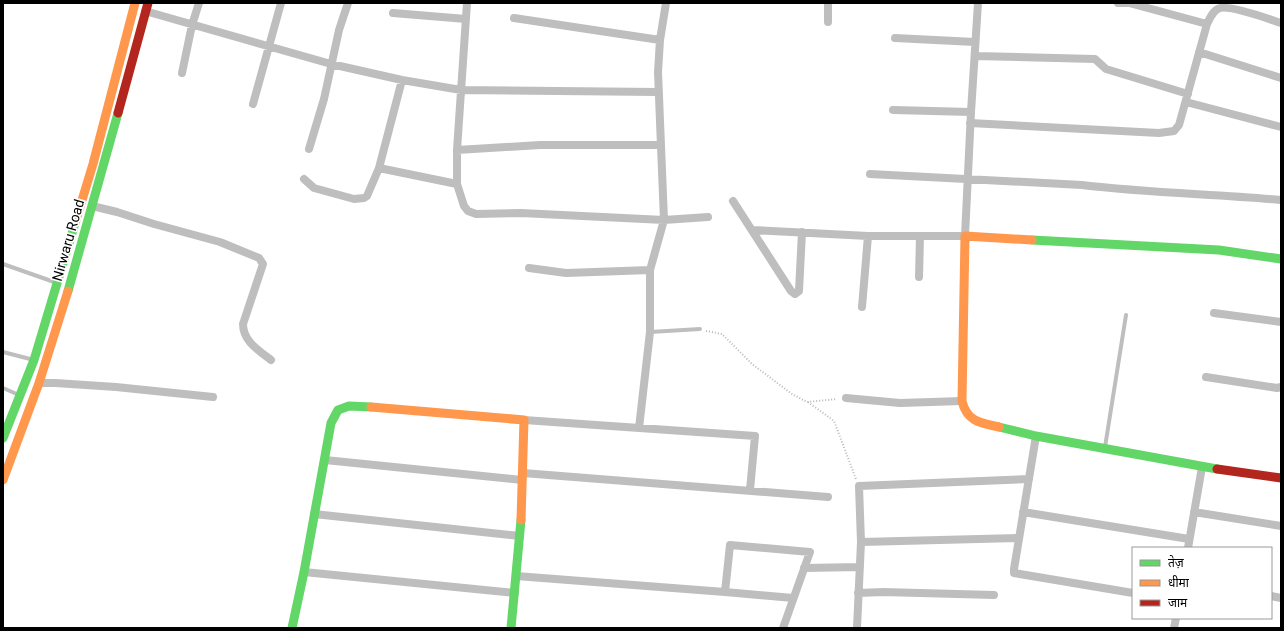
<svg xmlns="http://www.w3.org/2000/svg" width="1284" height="631" font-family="Roboto,'Noto Sans Devanagari',sans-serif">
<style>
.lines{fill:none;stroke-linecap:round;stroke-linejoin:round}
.path{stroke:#b8b8b8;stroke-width:2;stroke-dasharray:1 2;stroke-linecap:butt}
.lane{stroke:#bebebe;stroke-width:4}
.street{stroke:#bebebe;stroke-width:8}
.fast{stroke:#63d668;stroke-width:9}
.slow{stroke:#ff974d;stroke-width:9}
.jam{stroke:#b3261e;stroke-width:9}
.labels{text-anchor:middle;stroke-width:3.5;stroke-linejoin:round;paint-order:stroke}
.street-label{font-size:14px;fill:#000;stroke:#fff}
</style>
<rect width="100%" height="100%" fill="#fff"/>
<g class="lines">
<path class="path" d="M706,331L722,334L752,364L792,394L807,402L837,399
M808,402L834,421L856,479"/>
<path class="lane" d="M3,264L57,283
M650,332L700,329
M3,352L34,360
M3,388L19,395
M1105,447L1126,315"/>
<path class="street" d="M1118,3H1129L1207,24
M145,11L331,64L402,80L461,90L658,92
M393,13L466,19
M514,18L660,40
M828,22V3
M895,38L975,42
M1199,52L1281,78
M975,56L1095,59L1106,69L1188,94
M182,73L192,25L199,3
M402,80L379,168L457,184V150L467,3
M1186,102L1281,127
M253,104L281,3
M893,110L971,112
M970,123L1159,133L1174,131L1179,125L1207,24C1210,18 1213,10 1220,8C1231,5 1269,19 1281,23
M309,149L324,99L339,30L348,3
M457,150L540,145H660
M870,174L1082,185C1148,193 1215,194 1281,200
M304,179L314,188L354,199L364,198L367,196L379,168
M457,184L464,206L468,211L476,214L521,213L664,220L708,217
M733,201L791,291L795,294L799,291L802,232
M92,206L117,212L154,224L220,242L259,258L263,264L243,324C243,341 258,350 271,360
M752,230L868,236H965L971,112L978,3
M529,268L566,273L650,270
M919,277L920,236
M862,307L868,236
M1214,313L1281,322
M1206,377L1277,388L1281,387
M39,383H55L116,387L213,397
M846,398L900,403L962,401
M524,420L755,436L750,490
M639,428L650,332V270L664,220L658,72L660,40L666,3
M1036,436L1014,569V573L1133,593
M325,460L522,480
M523,473L828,497
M1023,512L1189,539
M1194,512L1281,526
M314,514L520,536
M861,542L1019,538
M1188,548L1202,467
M804,568L860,567
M304,572L515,593
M516,576L725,592
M858,593L883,592L994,595
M1271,596L1281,598
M783,628C792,603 801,577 810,552L730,545L725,592L793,598
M857,628L861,542L859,486L1029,479
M1174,628L1176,618"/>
<path class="fast" d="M1032,240L1219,250L1281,259
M68,291L118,113
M999,427L1036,436L1217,469
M3,438L34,360L76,220
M292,628L304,572L331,423L338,410L349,406L371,407
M511,628L521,520"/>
<path class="slow" d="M76,220L93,164L135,3
M371,407L524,420L521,520
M999,427C981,423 967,422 962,401L965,236L1032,240
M3,480L39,383L68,291"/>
<path class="jam" d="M118,113L148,3
M1217,469L1281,478"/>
</g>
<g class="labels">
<g class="street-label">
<text transform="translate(68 240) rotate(-74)" y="5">Nirwaru Road</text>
</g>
</g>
<rect width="1284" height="631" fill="none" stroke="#000000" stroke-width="8"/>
<rect x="1132" y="547" width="140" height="72" fill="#ffffff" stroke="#999999"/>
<rect x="1140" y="560" width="20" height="6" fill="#63d668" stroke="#999999"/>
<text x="1168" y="567" font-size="12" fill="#000000">तेज़</text>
<rect x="1140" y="580" width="20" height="6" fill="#ff974d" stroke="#999999"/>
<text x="1168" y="587" font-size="12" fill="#000000">धीमा</text>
<rect x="1140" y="600" width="20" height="6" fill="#b3261e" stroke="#999999"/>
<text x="1168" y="607" font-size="12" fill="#000000">जाम</text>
</svg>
